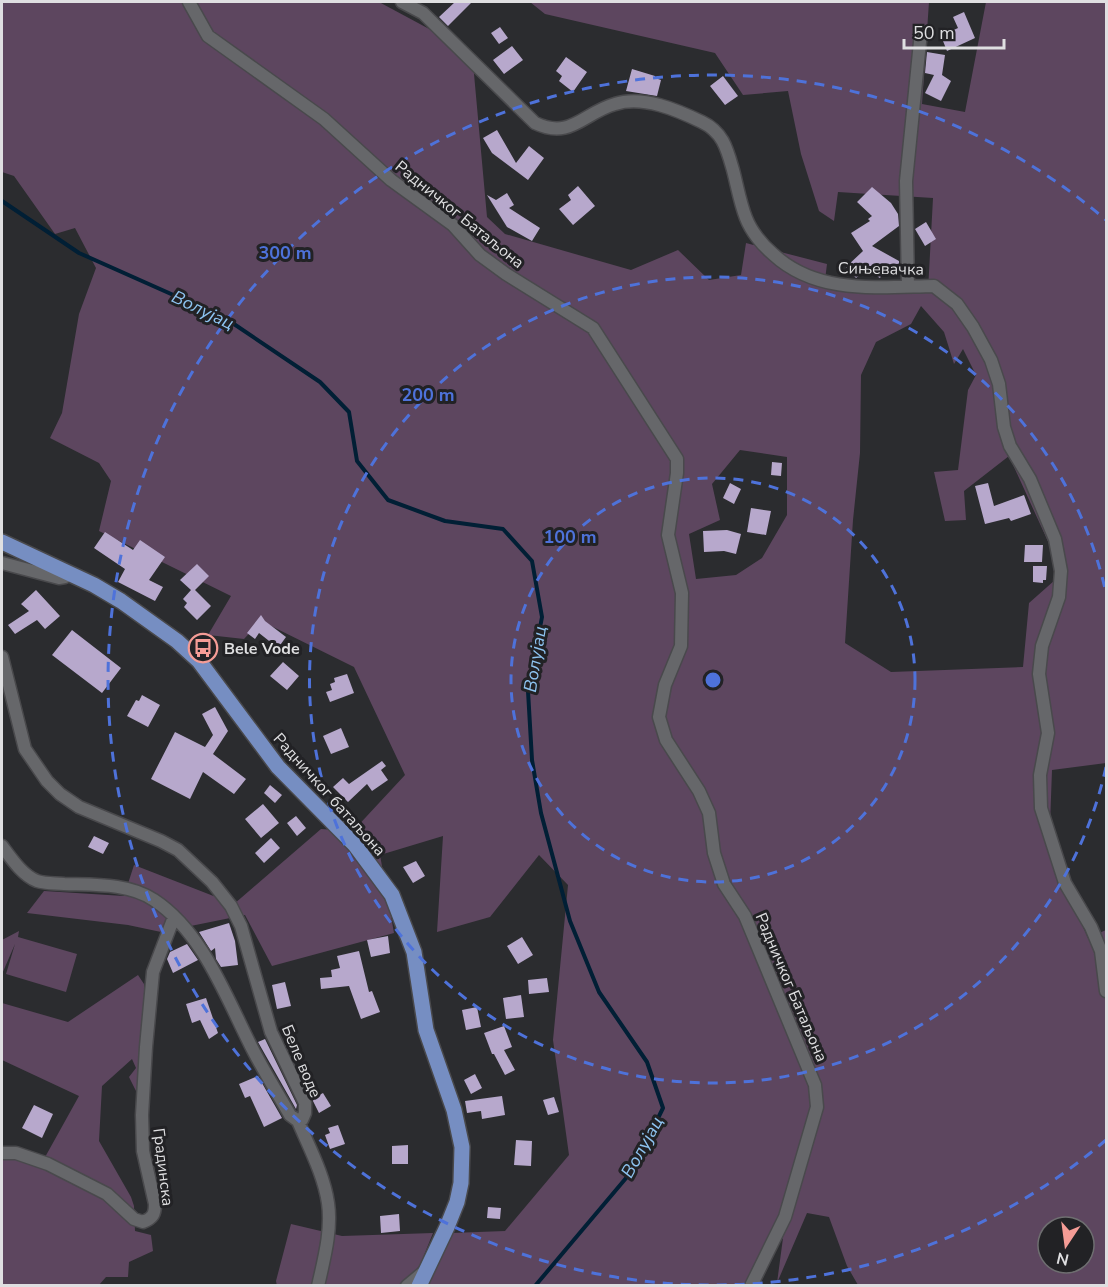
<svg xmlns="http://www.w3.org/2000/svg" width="1108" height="1287" font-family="'Nunito Sans',sans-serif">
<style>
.green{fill:#5d465f;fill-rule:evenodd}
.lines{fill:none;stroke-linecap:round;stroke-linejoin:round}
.stream{stroke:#011f35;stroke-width:4}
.building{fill:#b7a8cc}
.street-casing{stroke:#49494c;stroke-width:15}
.primary-casing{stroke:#49494c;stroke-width:18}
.street{stroke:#66676a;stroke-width:12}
.primary{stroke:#768ec2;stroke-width:15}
.ring{fill:none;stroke:#4e72da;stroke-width:3;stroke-dasharray:10 8}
.labels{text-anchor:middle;stroke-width:6;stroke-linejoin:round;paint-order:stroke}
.street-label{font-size:16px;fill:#dfdfe1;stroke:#222225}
.poi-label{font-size:16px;font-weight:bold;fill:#dfdfe1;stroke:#222225;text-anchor:start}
.water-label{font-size:18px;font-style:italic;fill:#8ec4f1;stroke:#222225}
.centre{fill:#4e72da;stroke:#222225;stroke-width:3}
.ring-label{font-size:18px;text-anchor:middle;font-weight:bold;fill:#4e72da;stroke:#222225;stroke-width:6;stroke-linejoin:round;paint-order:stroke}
</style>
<rect width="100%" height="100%" fill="#2b2c2f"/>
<path class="green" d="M2,2H379L472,52L487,217L505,234L631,270L678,250L709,280L741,275L746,243L827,264L824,288L928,291L933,198L838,192L834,221L819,211L801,154L788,91L743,95L715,53L545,14L530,2H929L922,104L965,112L986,2H1106V763L1052,770L1049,852L1088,938L1106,930V1285H858L847,1266L829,1217L807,1213L777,1283L783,1238L745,1285H426L451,1233L505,1231L569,1155L553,1040L568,885L539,855L490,917L437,932L443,836L380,855L394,933L272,966L245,915L161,932L128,925L27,913L44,891L124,896L134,865L234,904L321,829L353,831L405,775L354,667L261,621L244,639L208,635L231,596L99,531L111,481L99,463L50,438L62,413L79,314L96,268L75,228L55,234L14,176L2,172ZM921,306L944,332L954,364L963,349L976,375L968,390L958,470L934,472L945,521L966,520L964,491L1009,456L1051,548L1055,580L1029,603L1023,667L891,672L845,643L853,520L860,453L861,375L876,342L911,324ZM740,450L787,457V515L762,558L736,575L696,579L689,534L720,520L712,484ZM1048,1227H1084V1263H1048Z
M19,931L18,937L77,954L66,992L6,974L15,944L2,974V940Z
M138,975L144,984L147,1083L136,1091L129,1077L136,1068L132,1059L102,1086L99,1141L131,1197L134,1206L135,1231L151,1235L153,1251L129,1262L128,1277H106L99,1285H2V1151L39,1168L79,1096L2,1060V1003L68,1022Z
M291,1224L342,1236L433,1233L412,1285L277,1286L276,1281Z"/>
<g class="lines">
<path class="stream" d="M2,201L79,253L225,318L320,382L349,412L357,461L388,500L445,521L503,529L532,561L542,617L528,691L532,760L541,813L570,921L599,992L647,1062L663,1108L632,1171L535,1286"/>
</g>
<path class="building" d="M455,2H472L448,26L439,17Z
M964,12L975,38L947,51L941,36L958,28L953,17Z
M500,27L508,38L499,44L491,33Z
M512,46L523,60L504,74L493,60Z
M927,52L945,55L942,75L951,81L941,101L925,93L934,75L925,73Z
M566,57L587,72L573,92L559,81L562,76L556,71Z
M632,69L655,76V78L661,80L657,96L626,91Z
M723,76L738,96L725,105L710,86Z
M497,130L516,163L529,146L544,158L528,180L492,153L483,138Z
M578,186L595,206L573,225L559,209L571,200L568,195Z
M872,187L891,203L898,214L899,226L872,246L899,261V277L885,269L880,278L866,270L856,278L846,267L863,251L851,233L870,221L868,219L872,216L857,202Z
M507,193L514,205L509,208L540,228L532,241L507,227L487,195L496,200Z
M926,222L936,239L925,246L915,229Z
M772,462L782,463L781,476L771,475Z
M730,483L741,489L734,504L723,498Z
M988,483L994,506L1024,495L1031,514L1011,521L1009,518L985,524L975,486Z
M751,508L771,511L766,535L747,532Z
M727,530L741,534L736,554L724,551L704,552L703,531Z
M105,532L133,550L140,540L165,557L149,580L163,587L155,601L118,582L125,569L94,548Z
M1025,545H1043L1042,562H1024Z
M197,564L209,576L195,590L211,606L197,620L184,607L187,603L183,599L191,590L180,580Z
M1033,566H1047L1046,580H1043V583L1033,582Z
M36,590L60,616L45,629L37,620L15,634L8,625L29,611L21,604Z
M261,615L265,621L286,637L278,648L259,633L255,639L247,633Z
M72,630L121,668L102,693L52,655Z
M283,662L299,676L287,690L270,676Z
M347,674L354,693L330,702L326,692L332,690L330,684L335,682L334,678Z
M142,695L160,705L148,727L127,716L136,700L139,701Z
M215,707L228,731L213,754L246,779L234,794L203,772L190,799L151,779L175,732L205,747L213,735L202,714Z
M341,728L349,747L331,754L323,736Z
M382,761L386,766L381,770L388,780L372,791L367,784L348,802L333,787L343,778L349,784Z
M270,785L282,795L275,803L264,793Z
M263,804L279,823L261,838L245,819Z
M296,816L306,828L297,836L287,823Z
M94,836L109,843L103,854L88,847Z
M271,838L280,848L264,863L255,853Z
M416,861L425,876L413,883L403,867Z
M229,923L235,941L238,965L221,967L216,959L215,948L211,951L199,932Z
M388,936L390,953L371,957L367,940Z
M522,937L533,955L518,964L507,946Z
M187,944L198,960L173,973L167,959L170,952Z
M359,951L369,992L372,991L380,1012L361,1019L349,986L321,989L320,978L332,977L331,970L340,968L337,956Z
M547,978L549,992L529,994L528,980Z
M285,982L291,1006L277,1009L272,985Z
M521,995L524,1017L506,1019L503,998Z
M206,998L218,1033L209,1039L200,1020L192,1023L186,1004Z
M477,1007L481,1027L466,1030L462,1010Z
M504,1026L512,1047L504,1050L515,1070L505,1075L494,1054H492L484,1033Z
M265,1039L297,1105L296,1109L258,1042Z
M475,1074L482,1088L471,1094L464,1080Z
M258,1076L282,1118L264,1127L250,1096L245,1098L239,1084Z
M323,1093L331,1106L319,1113L312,1099Z
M502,1096L505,1115L482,1119L481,1111L467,1113L465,1101Z
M554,1097L559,1112L548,1115L543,1100Z
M34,1105L53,1114L42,1138L22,1128Z
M338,1125L345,1144L330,1149L325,1135L330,1133L328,1128Z
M516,1140L532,1141L531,1166L514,1165Z
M408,1145V1164H392V1146Z
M488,1207L501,1208L500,1219L487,1218Z
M399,1214L400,1231L381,1233L380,1216Z"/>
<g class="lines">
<g class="street-casing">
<path id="street" d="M189,2L208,36L324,119L391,180L453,225L480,255L506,274L593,328L677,459V473L668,535L682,593L681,646L665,685L659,717L666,740L699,791L709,813L714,853L724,884L745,916L815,1085L817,1107L785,1217L751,1286
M402,2L423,13L535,123C571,140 583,113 615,104C643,95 677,110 702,122C723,132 727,149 733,170C737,185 740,203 746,218C751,231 762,245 773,254C817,295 878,287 934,286L957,304L973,327L991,360L999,384L1004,427L1010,446L1030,479L1055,539L1061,571L1059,597L1042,646L1039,674L1048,733L1040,775L1041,808L1065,883L1091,927L1101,951L1106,991
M908,286L906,181L921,32
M2,563L59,578L65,577L70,573
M2,657L25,749L47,781L60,794L79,807L161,841L178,850L212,882L231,906L241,926L271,1032L305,1103V1113L302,1120L298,1121L290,1115C278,1094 265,1073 254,1052C227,1000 204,933 154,900C129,883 93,885 64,884C56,883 46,884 37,881C22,875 11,858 2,846
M298,1121C309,1147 324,1175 328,1203C332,1230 324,1259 318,1286
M2,1153H16L48,1164L107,1194L134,1219L143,1222C153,1218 155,1214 155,1204L143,1151L142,1115L146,1047L153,972L174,917
M407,1286L425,1271"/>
</g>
<g class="primary-casing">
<path id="primary" d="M2,542L94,585L121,601L177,641L199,661L278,767L355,845L392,895L414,952L426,1030L454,1110L462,1147L461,1183L457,1202L447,1227L419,1286"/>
</g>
<use href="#street" class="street"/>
<use href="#primary" class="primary"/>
</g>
<g class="ring">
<circle cx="713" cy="680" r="202"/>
<path d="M1106 767A403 403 0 1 1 1106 593"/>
<path d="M1106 1140A605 605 0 1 1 1106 220"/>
</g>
<defs>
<g id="bus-ring" transform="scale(1.5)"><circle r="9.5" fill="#222225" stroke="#f59c96" stroke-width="1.5"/><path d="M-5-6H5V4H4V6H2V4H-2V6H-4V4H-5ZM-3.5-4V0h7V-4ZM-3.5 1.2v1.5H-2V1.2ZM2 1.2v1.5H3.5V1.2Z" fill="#f59c96"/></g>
</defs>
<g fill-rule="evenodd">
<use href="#bus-ring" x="203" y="648"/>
</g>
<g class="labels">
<g class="street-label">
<text transform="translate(460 214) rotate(39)" y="6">Радничког Батаљона</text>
<text transform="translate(881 268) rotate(1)" y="6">Сињевачка</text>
<text transform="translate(330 794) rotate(48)" y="6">Радничког батаљона</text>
<text transform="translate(792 987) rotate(67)" y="6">Радничког Батаљона</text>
<text transform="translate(302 1061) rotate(67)" y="6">Беле воде</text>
<text transform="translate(164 1167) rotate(83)" y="6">Градинска</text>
</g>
<g class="poi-label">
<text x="224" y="654">Bele Vode</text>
</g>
<g class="water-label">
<text transform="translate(203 310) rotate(26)" y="6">Волујац</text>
<text transform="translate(535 659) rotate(-81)" y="6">Волујац</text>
<text transform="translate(642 1147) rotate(-61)" y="6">Волујац</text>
</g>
</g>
<circle cx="713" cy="680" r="9" class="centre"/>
<g class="ring-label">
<text x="285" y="259">300 m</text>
<text x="428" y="401">200 m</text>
<text x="570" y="543">100 m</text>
</g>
<rect width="1108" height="1287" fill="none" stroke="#dfdfe1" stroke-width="6"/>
<g transform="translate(1066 1245) rotate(193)"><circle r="28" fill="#222225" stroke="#6e6e70" stroke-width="1.5"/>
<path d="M0-4.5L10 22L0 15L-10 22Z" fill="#f59c96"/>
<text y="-9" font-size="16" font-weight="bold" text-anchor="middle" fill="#dfdfe1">N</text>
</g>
<path d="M904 39v9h100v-9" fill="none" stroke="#dfdfe1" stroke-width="3"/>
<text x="913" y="39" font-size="18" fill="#dfdfe1" stroke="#222225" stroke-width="4.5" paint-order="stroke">50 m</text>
</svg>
